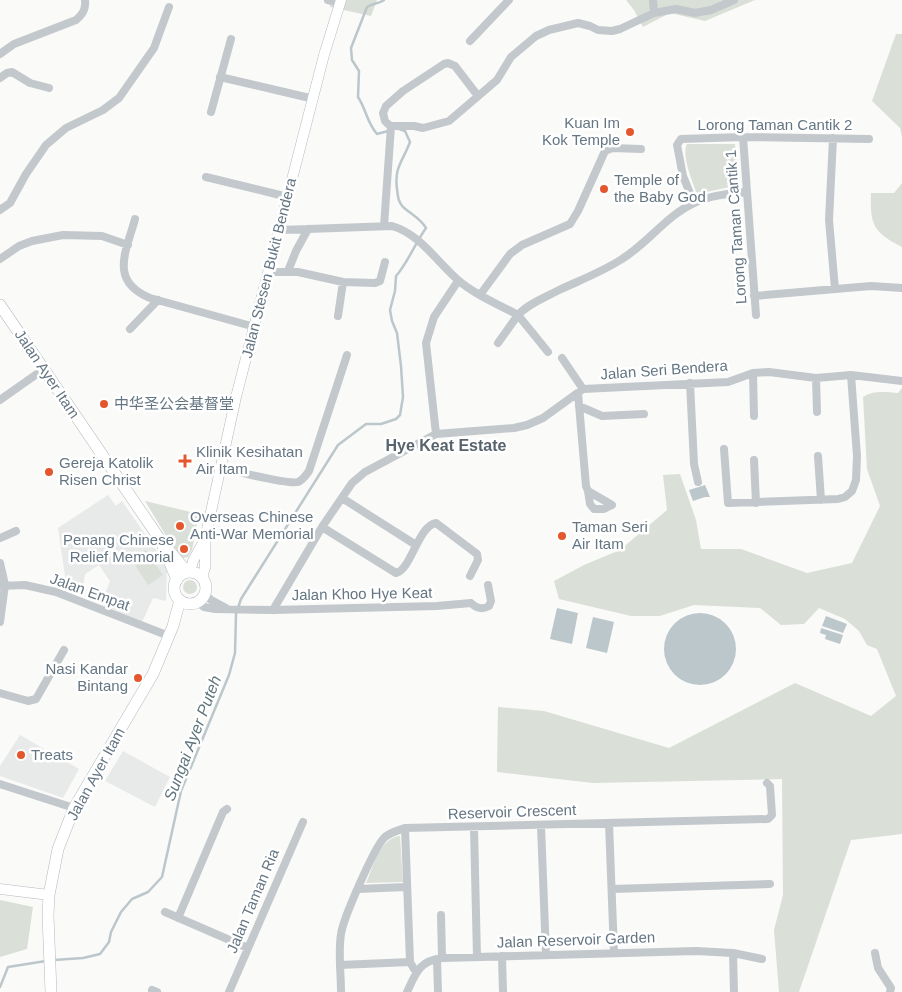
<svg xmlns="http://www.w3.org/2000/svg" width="902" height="992" font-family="Arial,'Noto Sans SC',sans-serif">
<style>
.built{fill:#e8e9e9}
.green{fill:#dadfd7}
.water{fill:#bbc7cb}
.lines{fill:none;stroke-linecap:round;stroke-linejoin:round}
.stream{stroke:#bbc7cb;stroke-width:2.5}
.secondary-casing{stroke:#b3babf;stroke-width:11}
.primary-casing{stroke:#b5babe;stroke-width:12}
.street{stroke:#c3c8cc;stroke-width:8}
.secondary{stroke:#fff;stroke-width:10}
.primary{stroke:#fff;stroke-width:11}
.poi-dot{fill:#e4572e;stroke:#fff;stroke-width:2}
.labels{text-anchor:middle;stroke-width:5;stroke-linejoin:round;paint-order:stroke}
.poi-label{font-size:15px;fill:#657683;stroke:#fff;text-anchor:start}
.street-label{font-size:15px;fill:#657683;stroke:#fff}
.neighbourhood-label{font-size:16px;font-weight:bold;fill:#57646e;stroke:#fff}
.water-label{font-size:16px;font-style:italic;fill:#60757c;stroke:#fff}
</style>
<rect width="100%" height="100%" fill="#fafaf8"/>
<path class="built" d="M108,495L116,506L122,501L161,557L167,571L166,601L153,598L142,622L101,604L110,581L99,565L85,574L82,594L67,590L58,528Z
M20,735L79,769L63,798L0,776V766Z
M123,751L170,777L155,807L105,781Z"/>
<path class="green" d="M331,0H377L371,16L330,7Z
M626,0H755L705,21L670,13L643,27L634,10Z
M896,34H902V137L900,128L872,101Z
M687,144H735C736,155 742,176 734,186L697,194C693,183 681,155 687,144Z
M902,183V247C873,232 870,225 871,193H894Z
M902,388V834L851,840L799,992H779L774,930L783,895L782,779L593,783L497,772L498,707L544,711L669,748L795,683L871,716L896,696L877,649L867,645L859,631L845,619L819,608L804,624L781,625L760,608L694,605L660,616H631L559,599L554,581L584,565L620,550L667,510L663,475L680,474L696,520L701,549H741L807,573L852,563L880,506L867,469L863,397C873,390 886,392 898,393Z
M145,501L199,514L192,550L188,557L183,558L176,552Z
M146,550L163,575L148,585L131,559Z
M183 587a7 7 0 1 1 14 0a7 7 0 1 1-14 0Z
M400,836L403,882L366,883C373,868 380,837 400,836Z
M0,900L33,907L27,949L0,957Z"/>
<path class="water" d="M705,485L710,497H705L693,501L689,490Z
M557,608L578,613L572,644L550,639Z
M664 649a36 36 0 1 1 72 0a36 36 0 1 1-72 0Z
M826,616L847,624L843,633L822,626Z
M593,617L614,622L607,653L586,648Z
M821,628L843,635L840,644L825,639L826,635L820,633Z"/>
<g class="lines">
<path class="stream" d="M384,0C379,4 373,3 367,7L351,48L352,60L359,71L358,97C366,109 367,123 377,134L388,131
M54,960L83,958L100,954L109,942L111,932L121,912L132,899L148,892L162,877L181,791L229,675L235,653L236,614L241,599L338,445L366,424H381L396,419L400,415L403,397L401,366L397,333L392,321L390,310L395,291L396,276C407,264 416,242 426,228C420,218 412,215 403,207C398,201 398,197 397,189C394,167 403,161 410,142L405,131L399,129
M0,987L8,967L46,961"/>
<g class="secondary-casing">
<path id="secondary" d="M190,572L193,561L204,541
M202,577L205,568V539L236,397L324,55L341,0
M0,889L49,895"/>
</g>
<g class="primary-casing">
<path id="primary" d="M0,305L161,541L177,580
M167,548L187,572
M174 588a16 16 0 1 1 32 0a16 16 0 1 1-32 0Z
M51,992L48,915L49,895L58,849L74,808L153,674L173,626L180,600"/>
</g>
<path class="street" d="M328,0L340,3
M653,0L654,13
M470,41L509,0
M0,54L14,44L76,20C83,14 86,9 85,0
M220,77L314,99
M0,78L7,73L12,72L30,83L49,88
M478,96L455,66L448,63L444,64L403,91L386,106L383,113L385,121L388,124L391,126H414L423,128L449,121L497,80L511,57L536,36L549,30L578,23L590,26L598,30L612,31L620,29L654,13L676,9L695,13L711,10L734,0
M211,112L231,39
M743,137L756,315
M833,138L829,220L835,289
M206,177L288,197
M694,203L683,176L677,145L681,139L743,137L869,139
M0,210L10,203L26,174L46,145L66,128L103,110L119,98L154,48L169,7
M135,219C126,252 109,281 150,298L255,327
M384,226L391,126
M280,230L392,226C420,234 437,262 458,280C475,295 498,304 518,315C528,304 544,298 557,291C578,281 602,272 622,259C648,243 666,216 694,203C711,195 729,194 746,192
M0,259L19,246L32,241L63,235L102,236L128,245
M288,271L296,251L308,229
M269,272H298L343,282L375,283L380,281L385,262
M480,295L510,254L522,245L570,224L578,211L605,151L612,148L641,149
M754,296L871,286L902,288
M338,316L343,282
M130,329L158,300
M498,343L518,315L548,352
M562,358L583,389
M753,373L754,416
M816,378L817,412
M690,383L694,464L698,482
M578,393L586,486L588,491L612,505L604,509H594L590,504L588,491
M0,400L44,369
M579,406L602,416L644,414
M436,434L426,343L434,317L458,281
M724,449L728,503L838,499L845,497L852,491L856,480L857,456L851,375
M818,456L821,500
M754,460L756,503
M221,468C234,471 289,485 298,482C303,480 306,475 309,471L347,355
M342,498L416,545
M322,527L396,573C411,570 418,526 436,523L477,554L478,560L470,576
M0,538L16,531
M0,563L5,585L0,622
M0,586L25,585L56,592L169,636
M205,594L211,600L226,608
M197,602L204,607L215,609L273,610L437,606L471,603C476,608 483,610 489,606L491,601L488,585
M273,610L322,527L352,483L365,472L436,434L514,428L527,425L543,418L583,389L728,382L753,373L769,372L816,378L851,375L902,381
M0,693L28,701L36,699L64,650
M0,784L74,808
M609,823L614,953
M541,826L546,955
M405,828L410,962L414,969L417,970
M474,828L477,957
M358,889L406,887
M612,889L770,884
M165,912L248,948
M441,915L442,958
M178,918L223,812L227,809
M733,953L734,992
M875,953L878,968L891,988L890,992
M502,956L503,992
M437,959L438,992
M340,965L410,962
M152,990L157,992
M229,992L303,822
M341,992C341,973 338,953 341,934C343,919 374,848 384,838C390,832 397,831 405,828L768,819L772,815L770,786L767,783
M407,992C416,973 419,961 442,958L696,951L733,953L762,959"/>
<use href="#secondary" class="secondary"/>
<use href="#primary" class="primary"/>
</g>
<g class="poi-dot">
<circle cx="630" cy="132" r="5"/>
<circle cx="604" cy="189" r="5"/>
<circle cx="104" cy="404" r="5"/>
<path d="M182.5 453.5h5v5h5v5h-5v5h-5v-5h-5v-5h5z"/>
<circle cx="49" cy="472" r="5"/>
<circle cx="180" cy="526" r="5"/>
<circle cx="562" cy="536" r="5"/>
<circle cx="184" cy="549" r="5"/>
<circle cx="138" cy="678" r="5"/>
<circle cx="21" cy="755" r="5"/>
</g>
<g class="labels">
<g class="poi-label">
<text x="620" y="128" text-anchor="end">Kuan Im<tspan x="620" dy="17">Kok Temple</tspan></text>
<text x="614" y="185">Temple of<tspan x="614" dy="17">the Baby God</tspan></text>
<text x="114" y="409">中华圣公会基督堂</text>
<text x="196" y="457">Klinik Kesihatan<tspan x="196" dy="17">Air Itam</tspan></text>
<text x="59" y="468">Gereja Katolik<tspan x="59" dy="17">Risen Christ</tspan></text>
<text x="190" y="522">Overseas Chinese<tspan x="190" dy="17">Anti-War Memorial</tspan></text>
<text x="572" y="532">Taman Seri<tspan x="572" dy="17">Air Itam</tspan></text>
<text x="174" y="545" text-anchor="end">Penang Chinese<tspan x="174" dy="17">Relief Memorial</tspan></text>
<text x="128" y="674" text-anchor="end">Nasi Kandar<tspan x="128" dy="17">Bintang</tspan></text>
<text x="31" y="760">Treats</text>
</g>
<g class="street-label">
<text x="775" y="130">Lorong Taman Cantik 2</text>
<text transform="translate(736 227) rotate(-94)" y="5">Lorong Taman Cantik 1</text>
<text transform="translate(269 268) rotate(-76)" y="5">Jalan Stesen Bukit Bendera</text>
<text transform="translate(664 370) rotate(-4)" y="5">Jalan Seri Bendera</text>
<text transform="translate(47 374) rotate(56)" y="5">Jalan Ayer Itam</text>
<text transform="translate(90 592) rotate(20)" y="5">Jalan Empat</text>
<text transform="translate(362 594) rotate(-1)" y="5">Jalan Khoo Hye Keat</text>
<text transform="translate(96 774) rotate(-61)" y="5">Jalan Ayer Itam</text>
<text transform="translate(512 812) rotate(-2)" y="5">Reservoir Crescent</text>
<text transform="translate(253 901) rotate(-67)" y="5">Jalan Taman Ria</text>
<text transform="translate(576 940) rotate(-2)" y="5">Jalan Reservoir Garden</text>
</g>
<g class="neighbourhood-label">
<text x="446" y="451">Hye Keat Estate</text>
</g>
<g class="water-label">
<text transform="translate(192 738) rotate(-69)" y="6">Sungai Ayer Puteh</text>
</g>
</g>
</svg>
